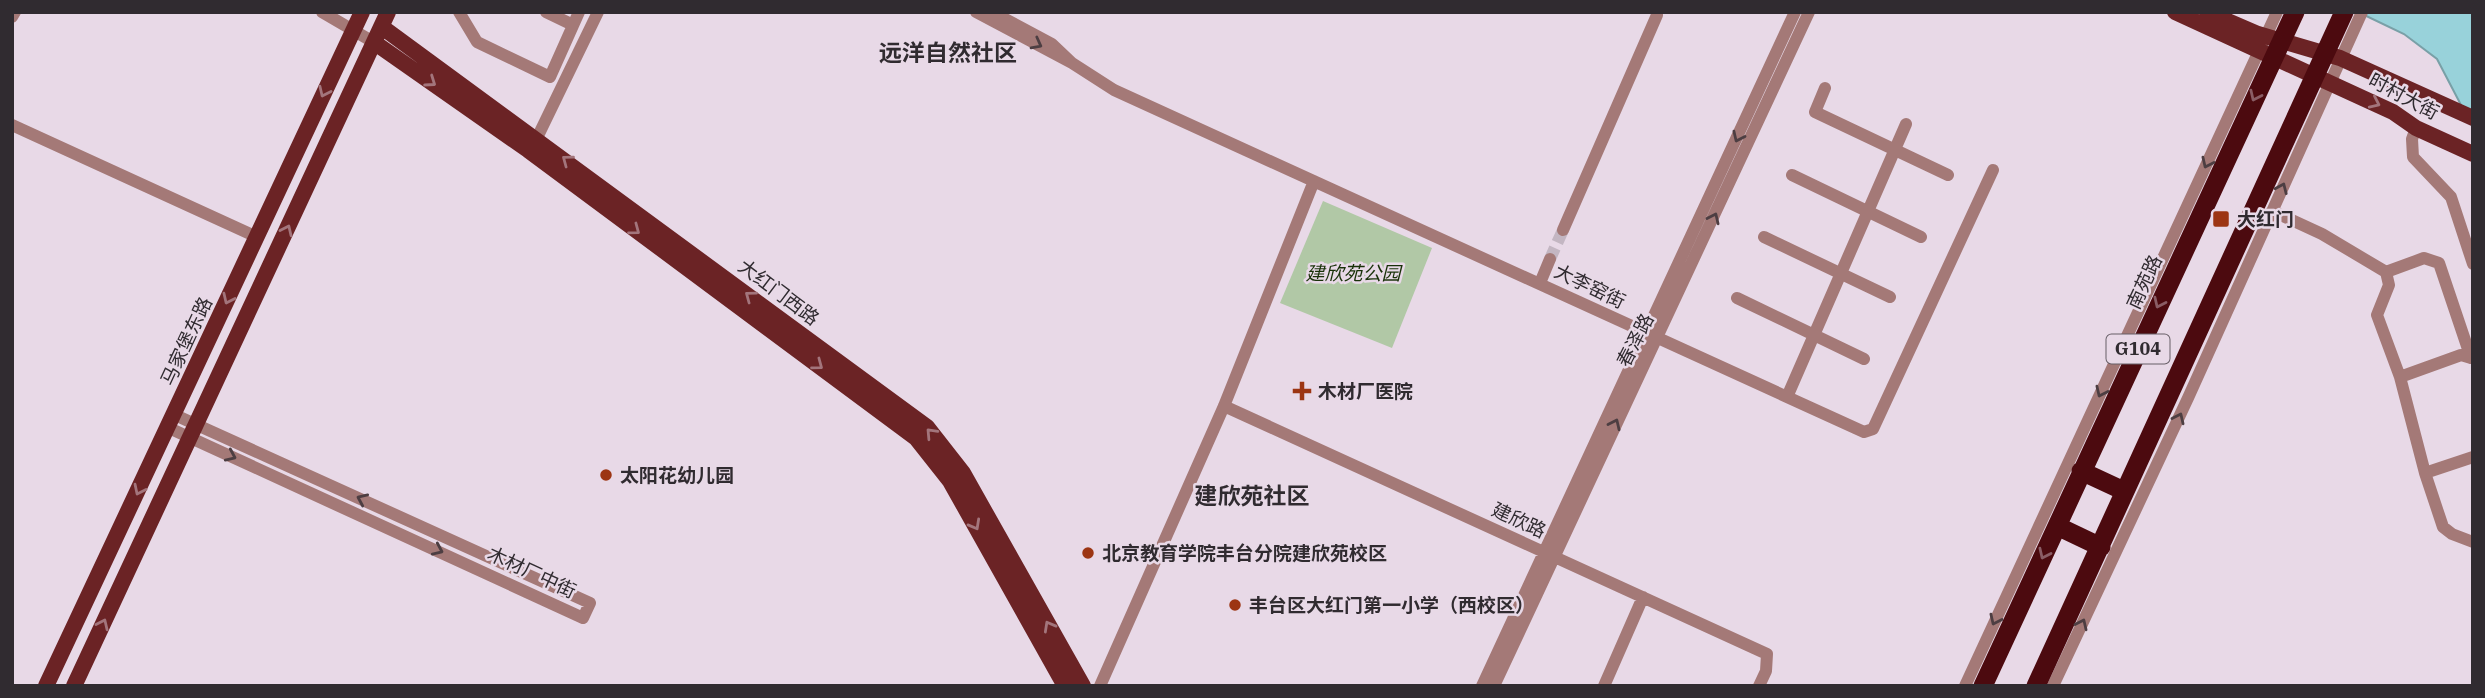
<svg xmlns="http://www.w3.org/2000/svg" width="2485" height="698" font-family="'IBM Plex Serif','Noto Sans SC',serif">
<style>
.green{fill:#b1c8a6}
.water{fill:#98d2da;stroke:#79a0a7;stroke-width:2}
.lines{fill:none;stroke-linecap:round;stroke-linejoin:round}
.minor-tunnel{stroke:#c3b6c2;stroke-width:12;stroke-dasharray:12 6;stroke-linecap:butt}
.minor{stroke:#a47977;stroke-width:12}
.major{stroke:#6b2325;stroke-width:16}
.highway{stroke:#4c0a0f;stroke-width:19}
.oneway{stroke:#4d3e42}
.oneway2{stroke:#a3757c}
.oneway3{stroke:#8a5d65}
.poi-dot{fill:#9c3513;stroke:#e8d9e7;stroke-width:2.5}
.labels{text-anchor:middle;stroke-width:5;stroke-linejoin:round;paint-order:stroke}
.shield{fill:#e8d9e7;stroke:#675f67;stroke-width:2}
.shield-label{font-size:18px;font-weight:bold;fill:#302b30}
.street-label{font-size:19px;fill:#302b30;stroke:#e8d9e7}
.poi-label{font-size:19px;font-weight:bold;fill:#302b30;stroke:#e8d9e7;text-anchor:start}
.park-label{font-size:19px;font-style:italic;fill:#183108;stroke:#e8d9e7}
.quarter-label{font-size:23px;font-weight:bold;fill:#302b30;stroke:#e8d9e7}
</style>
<rect width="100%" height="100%" fill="#e8d9e7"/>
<path class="green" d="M1323,201L1432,248L1392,348L1280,303Z"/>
<path class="water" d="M2358,12H2472L2473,128L2437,59L2404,34Z"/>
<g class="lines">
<path class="minor-tunnel" d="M1550,259L1563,230"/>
<path class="minor" d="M322,12L375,43
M459,12L477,42L550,77L579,12
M546,12L573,25
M976,12L1072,63L1052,44L992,12
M12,17L15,12
M1072,63L1114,90L1864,432L1873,429L1993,170
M1825,88L1815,112L1948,175
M12,125L257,237
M2416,128L2412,139L2413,157L2451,197L2473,264
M537,138L598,12
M1792,175L1921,237
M2272,211L2322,234L2386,272L2424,258L2439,263L2471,358
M1563,230L1657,15
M1764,237L1890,297
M2386,272L2389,285L2377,315L2400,377L2425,473L2443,527L2452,534L2473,542
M1540,283L1550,259
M1737,298L1864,359
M2400,377L2461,355L2471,358
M1787,397L1906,124
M1224,406L1767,654L1766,671L1759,686
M169,428L583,618L590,603L175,415
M2425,473L2473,457
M1100,686L1224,406L1314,181
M1482,686L1795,12
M1494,686L1809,12
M1604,686L1643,597
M1965,686L2277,12
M2053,686L2188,398L2362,12"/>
<path class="major" d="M2175,12L2393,112L2416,128L2473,154
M2207,12L2258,34L2340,58L2473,118
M382,27L927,427L963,473L1083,686
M375,43L528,150L916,438L950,481L1065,686
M46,686L362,12
M74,686L388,12"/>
<path class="highway" d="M2081,471L2124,491
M2057,526L2101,547
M1983,686L2295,12
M2036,686L2344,12"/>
</g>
<defs><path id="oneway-chevron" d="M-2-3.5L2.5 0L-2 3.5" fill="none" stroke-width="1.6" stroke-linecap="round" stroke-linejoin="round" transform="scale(1.75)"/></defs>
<g class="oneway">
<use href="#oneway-chevron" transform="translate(1037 44) rotate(28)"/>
<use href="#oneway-chevron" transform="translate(1738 137) rotate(115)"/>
<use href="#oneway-chevron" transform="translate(2207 163) rotate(115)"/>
<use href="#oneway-chevron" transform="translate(2282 188) rotate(-66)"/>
<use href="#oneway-chevron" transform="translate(1714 218) rotate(-65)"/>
<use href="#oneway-chevron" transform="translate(2101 392) rotate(115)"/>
<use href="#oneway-chevron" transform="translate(2179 418) rotate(-65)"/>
<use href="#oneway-chevron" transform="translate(1615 424) rotate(-65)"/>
<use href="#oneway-chevron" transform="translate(231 456) rotate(24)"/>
<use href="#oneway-chevron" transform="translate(362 499) rotate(-156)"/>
<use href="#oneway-chevron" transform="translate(438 550) rotate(24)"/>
<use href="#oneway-chevron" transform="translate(1995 620) rotate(115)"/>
<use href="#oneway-chevron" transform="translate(2082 624) rotate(-65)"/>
</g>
<g class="oneway2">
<use href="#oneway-chevron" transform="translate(431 82) rotate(35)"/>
<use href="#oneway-chevron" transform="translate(324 92) rotate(115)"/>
<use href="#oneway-chevron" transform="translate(2375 103) rotate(25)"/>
<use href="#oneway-chevron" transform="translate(567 160) rotate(-143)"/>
<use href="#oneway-chevron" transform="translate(287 230) rotate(-65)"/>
<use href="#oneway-chevron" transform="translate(635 230) rotate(37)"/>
<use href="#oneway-chevron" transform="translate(750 296) rotate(-143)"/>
<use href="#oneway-chevron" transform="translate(228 299) rotate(115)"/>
<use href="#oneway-chevron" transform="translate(818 365) rotate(37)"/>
<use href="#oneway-chevron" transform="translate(931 433) rotate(-133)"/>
<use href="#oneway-chevron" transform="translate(139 490) rotate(116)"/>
<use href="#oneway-chevron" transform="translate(975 525) rotate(61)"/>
<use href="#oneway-chevron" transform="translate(103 624) rotate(-65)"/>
<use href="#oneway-chevron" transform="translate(1049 626) rotate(-119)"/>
</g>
<g class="oneway3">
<use href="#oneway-chevron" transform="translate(2255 96) rotate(115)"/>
<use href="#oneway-chevron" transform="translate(2159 303) rotate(115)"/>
<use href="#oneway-chevron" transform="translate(2044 554) rotate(115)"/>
</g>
<g class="poi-dot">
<rect x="2212" y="210" width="18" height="18" rx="3.5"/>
<path d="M1298.5 380.5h7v7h7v7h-7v7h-7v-7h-7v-7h7z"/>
<circle cx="606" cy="475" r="7"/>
<circle cx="1088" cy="553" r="7"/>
<circle cx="1235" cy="605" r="7"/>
</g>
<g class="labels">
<rect class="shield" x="2106.5" y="334.5" width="63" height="29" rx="5"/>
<g class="shield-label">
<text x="2138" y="355">G104</text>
</g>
<g class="street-label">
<text transform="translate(2404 96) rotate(28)" y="7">时村大街</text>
<text transform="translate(2144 282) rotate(-65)" y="7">南苑路</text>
<text transform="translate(1590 286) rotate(26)" y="7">大李窑街</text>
<text transform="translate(779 292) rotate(37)" y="7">大红门西路</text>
<text transform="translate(1635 340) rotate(-63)" y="7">春泽路</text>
<text transform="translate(186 341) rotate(-65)" y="7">马家堡东路</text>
<text transform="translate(1519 520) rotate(25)" y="7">建欣路</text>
<text transform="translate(532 572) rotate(25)" y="7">木材厂中街</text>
</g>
<g class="poi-label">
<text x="2237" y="226">大红门</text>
<text x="1318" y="398">木材厂医院</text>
<text x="620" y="482">太阳花幼儿园</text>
<text x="1102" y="560">北京教育学院丰台分院建欣苑校区</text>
<text x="1249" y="612">丰台区大红门第一小学（西校区）</text>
</g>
<g class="park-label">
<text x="1353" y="280">建欣苑公园</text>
</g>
<g class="quarter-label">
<text x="948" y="61">远洋自然社区</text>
<text x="1252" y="504">建欣苑社区</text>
</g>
</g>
<rect width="2485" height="698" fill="none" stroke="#302b30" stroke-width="28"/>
</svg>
